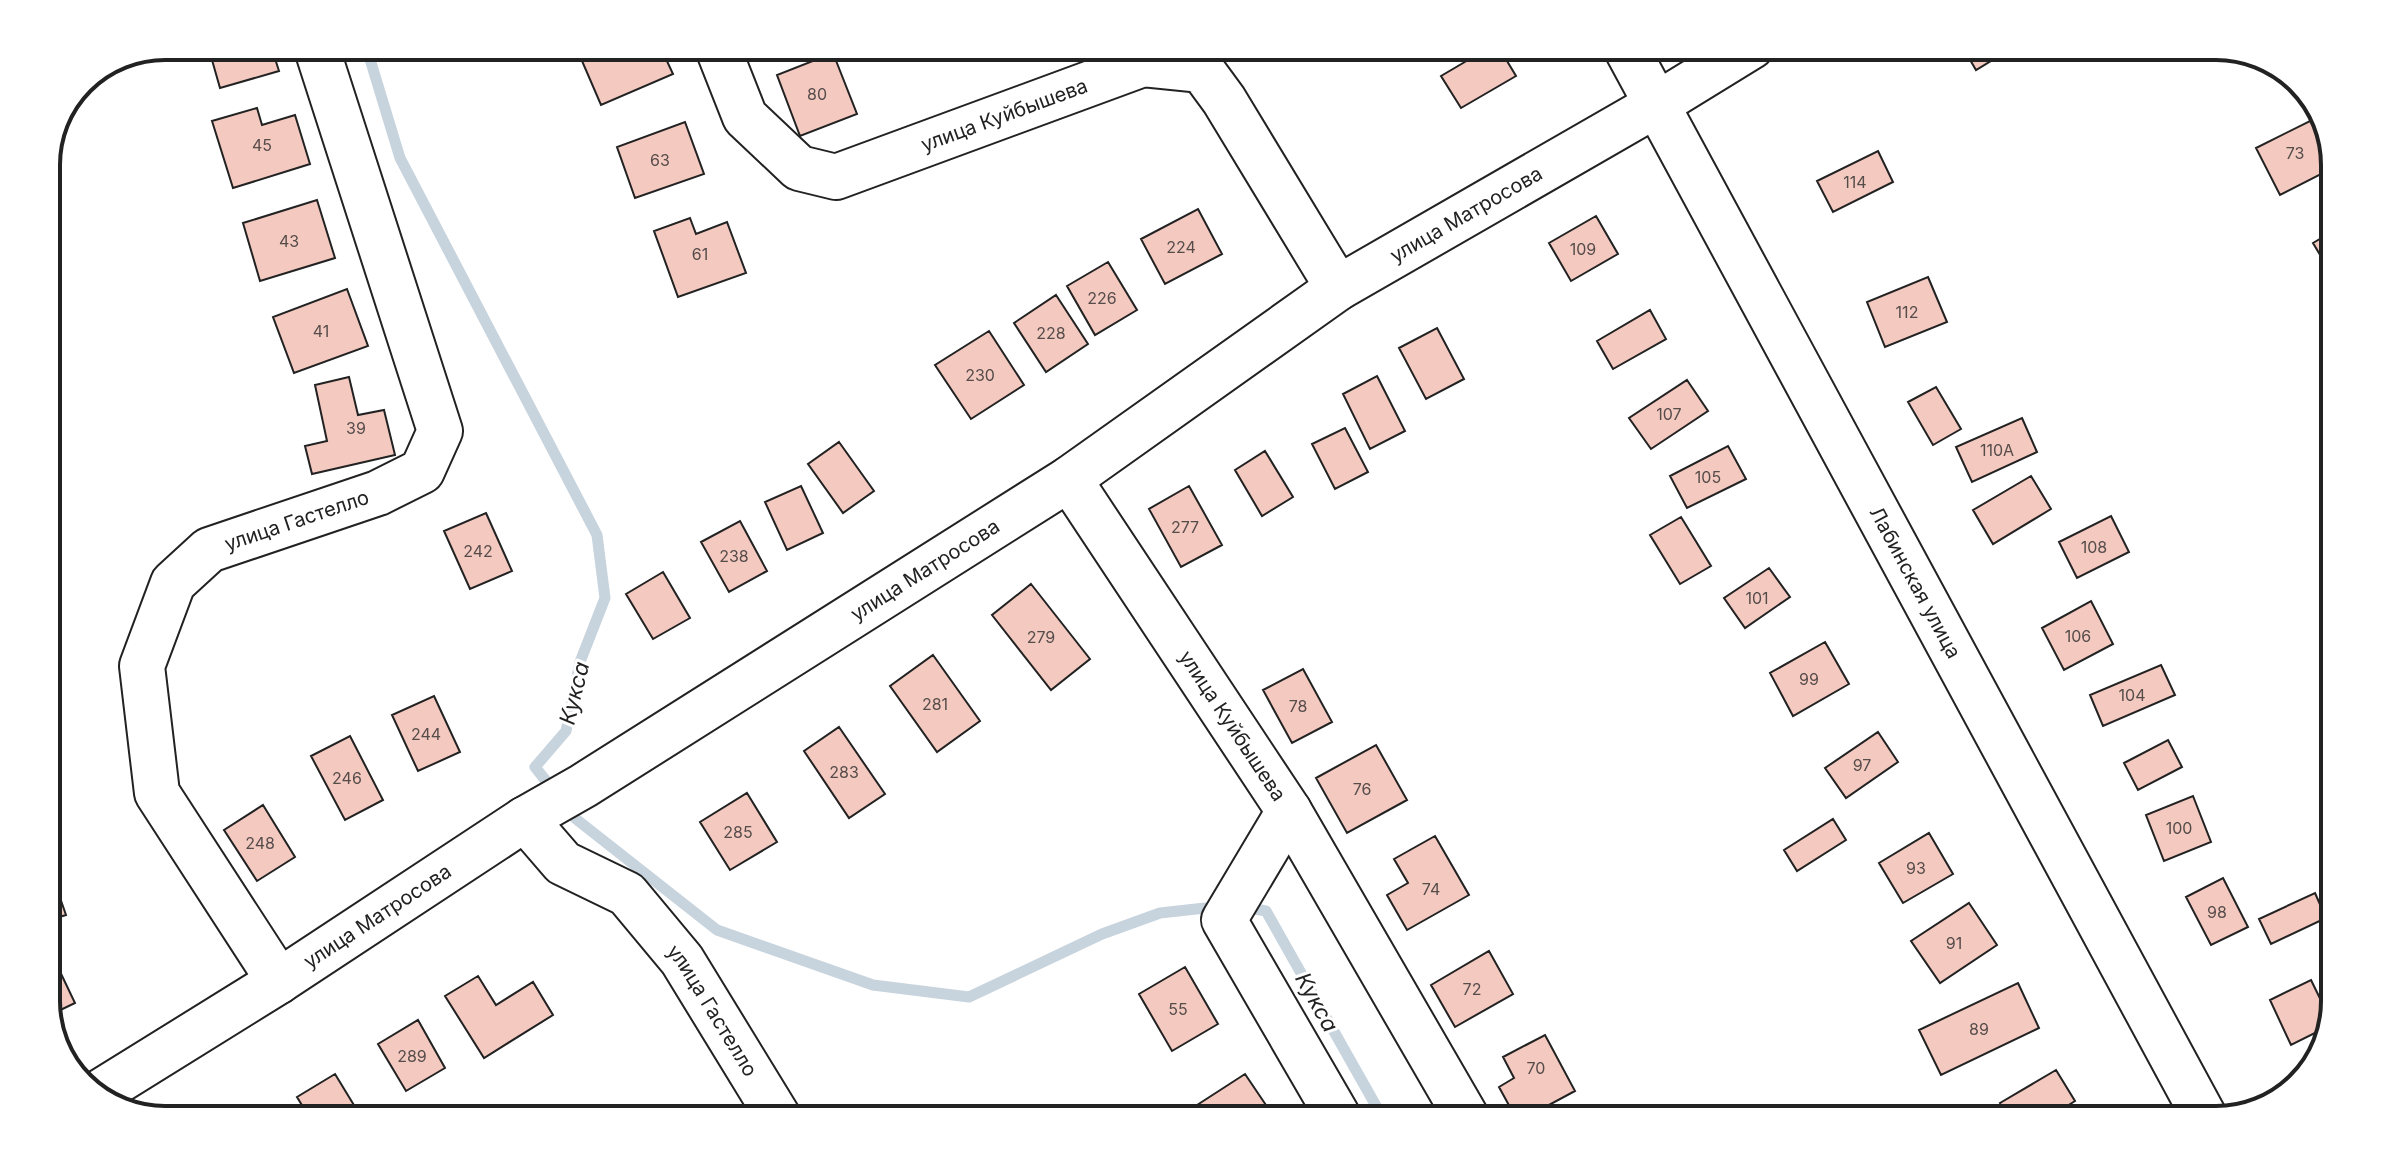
<svg xmlns="http://www.w3.org/2000/svg" width="2381" height="1166" font-family="Inter,sans-serif">
<style>
.lines{fill:none;stroke-linecap:round;stroke-linejoin:round}
.stream{stroke:#c7d3dd;stroke-width:11}
.building{fill:#f3c9c0;stroke:#222;stroke-width:2}
.minor-casing{stroke:#222;stroke-width:48}
.minor{stroke:#fff;stroke-width:44}
.labels{text-anchor:middle;stroke-width:6;stroke-linejoin:round;paint-order:stroke}
.number-label{font-size:16px;fill:#564c4a}
.street-label{font-size:20px;fill:#222;stroke:#fff}
.water-label{font-size:22px;font-style:italic;fill:#222;stroke:#fff}
.rim{fill:none;stroke:#222;stroke-width:4}
</style>
<rect width="100%" height="100%" fill="#fff"/>
<g class="lines">
<path class="stream" d="M366,46L400,158L597,535L605,598L580,662L566,731L535,767L554,791
M564,804L576,819L717,930L873,985L969,997L1102,934L1160,913L1205,908
M1244,907L1266,911L1384,1120"/>
</g>
<path class="building" d="M208,46H271L279,71L220,88Z
M596,46H660L673,74L601,105L579,54Z
M1492,46H1498L1516,76L1461,108L1441,76Z
M1962,46H2014V47L1976,70Z
M833,53L857,114L800,136L777,75Z
M257,108L262,125L295,115L310,164L233,188L212,121Z
M2314,119L2335,158V167L2280,195L2256,148Z
M685,122L704,174L635,198L617,147Z
M1878,151L1893,182L1833,212L1817,181Z
M317,200L335,258L260,281L243,223Z
M1198,209L1222,254L1165,284L1141,239Z
M1596,216L1618,254L1571,281L1549,243Z
M690,218L696,234L727,222L746,273L678,297L654,231Z
M2335,230V280L2313,243Z
M1108,262L1137,310L1095,335L1067,286Z
M1928,277L1947,322L1885,347L1867,302Z
M347,289L368,346L294,373L273,317Z
M1056,295L1088,344L1046,372L1014,323Z
M1650,310L1666,339L1613,369L1597,341Z
M1437,328L1464,379L1426,399L1399,348Z
M989,331L1024,385L971,419L935,365Z
M1377,376L1405,431L1370,449L1343,394Z
M349,377L358,415L384,410L395,455L312,474L305,446L327,441L315,385Z
M1687,380L1708,411L1651,449L1629,418Z
M1936,387L1961,429L1933,445L1908,402Z
M2022,418L2037,452L1972,482L1956,447Z
M1345,428L1368,472L1335,489L1312,444Z
M839,442L874,491L843,513L808,464Z
M1728,446L1746,479L1687,508L1670,476Z
M1265,451L1293,497L1262,516L1235,470Z
M2031,476L2051,509L1993,544L1973,510Z
M801,486L823,533L787,550L765,502Z
M1189,486L1222,545L1181,567L1149,509Z
M486,513L512,571L470,589L444,531Z
M2111,516L2129,552L2077,578L2059,542Z
M1681,517L1711,566L1680,584L1650,535Z
M740,521L767,571L729,592L701,542Z
M1769,568L1790,597L1745,628L1724,598Z
M663,572L690,618L653,639L626,594Z
M1031,584L1090,659L1051,690L992,615Z
M2091,601L2113,644L2064,670L2042,628Z
M1825,642L1849,684L1793,716L1770,673Z
M933,655L980,721L937,752L890,686Z
M2161,665L2175,695L2103,726L2090,695Z
M1303,669L1332,722L1292,743L1263,690Z
M434,696L460,752L418,771L392,715Z
M839,727L885,794L849,818L804,751Z
M1878,732L1898,762L1846,798L1825,768Z
M350,736L383,800L345,820L311,756Z
M2168,740L2182,767L2138,790L2124,763Z
M1376,745L1407,800L1347,833L1316,778Z
M747,793L777,842L730,870L700,822Z
M2193,796L2211,842L2164,861L2146,815Z
M263,805L295,857L257,881L224,830Z
M1833,819L1846,840L1797,871L1784,850Z
M1929,833L1953,874L1903,903L1879,863Z
M1435,836L1469,895L1407,930L1387,895L1408,883L1394,859Z
M2223,878L2248,927L2211,945L2186,897Z
M56,886L66,915L46,921V889Z
M2315,893L2326,918L2271,944L2259,919Z
M1969,903L1997,945L1940,983L1911,941Z
M1489,951L1513,994L1455,1027L1431,985Z
M54,959L75,1003L48,1016L46,1010V962Z
M1185,967L1218,1024L1172,1051L1139,994Z
M478,976L496,1005L533,982L553,1015L484,1058L445,996Z
M2311,980L2331,1021L2329,1026L2291,1045L2270,1000Z
M2018,983L2039,1028L1941,1075L1919,1030Z
M418,1020L445,1068L406,1091L378,1044Z
M1545,1035L1575,1091L1521,1120H1517L1499,1087L1514,1078L1503,1057Z
M2056,1070L2075,1101L2045,1120H2011L2000,1103Z
M335,1074L363,1120H311L297,1097Z
M1245,1074L1272,1114L1263,1120H1202L1194,1107Z"/>
<g class="lines">
<g class="minor-casing">
<g id="minor">
<path id="s1" d="M717,46L745,117L799,168L836,177L1143,64L1202,70L1224,100L1338,288"/>
<path id="s2" d="M1625,46L2206,1120"/>
<path id="s3" d="M1069,479L1289,811L1468,1120"/>
<path d="M1289,811L1224,920L1340,1120"/>
<path id="s4" d="M525,819L563,863L627,894L682,960L780,1120"/>
<path id="s5" d="M279,981L157,793L142,666L173,583L209,550L378,493L422,471L440,431L316,46"/>
<path id="s6" d="M97,1094L279,981L525,819L583,786L1069,479L1338,288L1656,105L1752,46"/>
</g>
</g>
<use href="#minor" class="minor"/>
</g>
<g class="labels">
<g class="number-label">
<text x="817" y="100">80</text>
<text x="262" y="151">45</text>
<text x="2295" y="159">73</text>
<text x="660" y="166">63</text>
<text x="1855" y="188">114</text>
<text x="289" y="247">43</text>
<text x="1181" y="253">224</text>
<text x="1583" y="255">109</text>
<text x="700" y="260">61</text>
<text x="1102" y="304">226</text>
<text x="1907" y="318">112</text>
<text x="321" y="337">41</text>
<text x="1051" y="339">228</text>
<text x="980" y="381">230</text>
<text x="1669" y="420">107</text>
<text x="356" y="434">39</text>
<text x="1997" y="456">110А</text>
<text x="1708" y="483">105</text>
<text x="1185" y="533">277</text>
<text x="2094" y="553">108</text>
<text x="478" y="557">242</text>
<text x="734" y="562">238</text>
<text x="1757" y="604">101</text>
<text x="2078" y="642">106</text>
<text x="1041" y="643">279</text>
<text x="1809" y="685">99</text>
<text x="2132" y="701">104</text>
<text x="935" y="710">281</text>
<text x="1298" y="712">78</text>
<text x="426" y="740">244</text>
<text x="1862" y="771">97</text>
<text x="844" y="778">283</text>
<text x="347" y="784">246</text>
<text x="1362" y="795">76</text>
<text x="2179" y="834">100</text>
<text x="738" y="838">285</text>
<text x="260" y="849">248</text>
<text x="1916" y="874">93</text>
<text x="1431" y="895">74</text>
<text x="2217" y="918">98</text>
<text x="1954" y="949">91</text>
<text x="1472" y="995">72</text>
<text x="1178" y="1015">55</text>
<text x="1979" y="1035">89</text>
<text x="412" y="1062">289</text>
<text x="1536" y="1074">70</text>
</g>
<g class="street-label">
<text dy="7" stroke="none"><textPath href="#s1" startOffset="368">улица Куйбышева</textPath></text>
<text dy="7" stroke="none"><textPath href="#s6" startOffset="1628">улица Матросова</textPath></text>
<text dy="7" stroke="none"><textPath href="#s5" startOffset="582">улица Гастелло</textPath></text>
<text dy="7" stroke="none"><textPath href="#s6" startOffset="980">улица Матросова</textPath></text>
<text dy="7" stroke="none"><textPath href="#s2" startOffset="610">Лабинская улица</textPath></text>
<text dy="7" stroke="none"><textPath href="#s3" startOffset="296">улица Куйбышева</textPath></text>
<text dy="7" stroke="none"><textPath href="#s6" startOffset="332">улица Матросова</textPath></text>
<text dy="7" stroke="none"><textPath href="#s4" startOffset="274">улица Гастелло</textPath></text>
</g>
<g class="water-label">
<text transform="translate(574 693) rotate(-76)" y="8">Кукса</text>
<text transform="translate(1317 1002) rotate(61)" y="8">Кукса</text>
</g>
</g>
<path d="M0 0H2381V1166H0ZM165 60H2216A105 105 0 0 1 2321 165V1001A105 105 0 0 1 2216 1106H165A105 105 0 0 1 60 1001V165A105 105 0 0 1 165 60Z" fill="#fff" fill-rule="evenodd"/>
<path class="rim" d="M165 60H2216A105 105 0 0 1 2321 165V1001A105 105 0 0 1 2216 1106H165A105 105 0 0 1 60 1001V165A105 105 0 0 1 165 60Z"/>
</svg>
